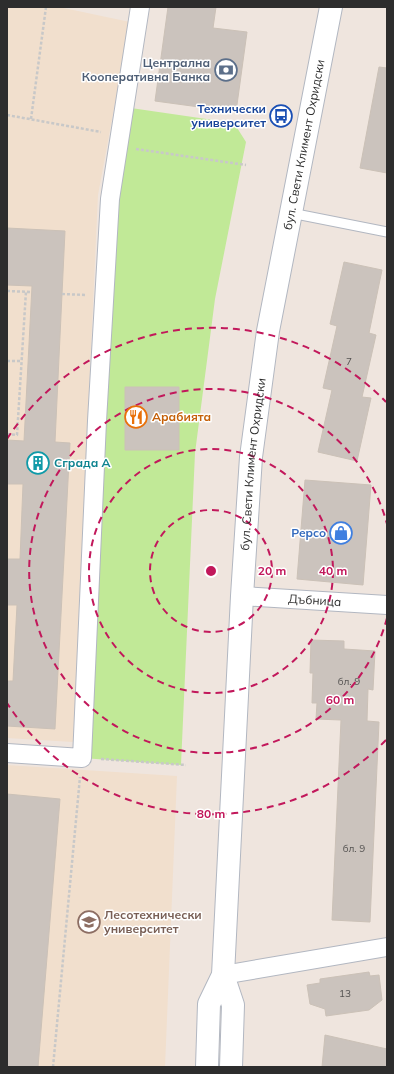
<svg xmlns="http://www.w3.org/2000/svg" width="394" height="1074" font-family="Mulish,sans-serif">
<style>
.education{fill:#f1dfcd}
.green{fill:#c1e997}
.building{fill:#cbc3bd;stroke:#cbc1b7}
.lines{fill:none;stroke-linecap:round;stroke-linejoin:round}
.service-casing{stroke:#b2b7c1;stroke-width:11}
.minor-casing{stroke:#b2b7c1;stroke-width:20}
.secondary-casing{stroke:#b2b7c1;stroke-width:24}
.path{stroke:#c8c8c8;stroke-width:2.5;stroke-dasharray:3 2;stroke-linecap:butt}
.service{stroke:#fff;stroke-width:9}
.minor{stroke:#fff;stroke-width:18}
.secondary{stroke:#fff;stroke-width:22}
.ring{fill:none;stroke:#c2185b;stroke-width:2;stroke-dasharray:7 5}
.labels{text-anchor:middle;stroke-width:3;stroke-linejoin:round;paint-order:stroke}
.number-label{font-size:10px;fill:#545251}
.service-label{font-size:12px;font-weight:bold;fill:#4e5e75;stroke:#fff;text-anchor:end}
.transit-label{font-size:12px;font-weight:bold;fill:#164399;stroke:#fff;text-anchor:end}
.street-label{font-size:12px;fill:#2d2d2d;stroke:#fff}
.food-label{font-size:12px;font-weight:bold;fill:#c56008;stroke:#fff;text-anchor:start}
.culture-label{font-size:12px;font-weight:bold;fill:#0d838f;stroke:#fff;text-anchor:start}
.shop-label{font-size:12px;font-weight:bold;fill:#366cbe;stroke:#fff;text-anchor:end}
.education-label{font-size:12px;font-weight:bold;fill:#785e54;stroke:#fff;text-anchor:start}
.centre{fill:#c2185b;stroke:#fff;stroke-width:2}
.ring-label{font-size:12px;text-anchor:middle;font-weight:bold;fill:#c2185b;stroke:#fff;stroke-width:3;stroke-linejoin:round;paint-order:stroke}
</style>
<rect width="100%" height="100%" fill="#efe5de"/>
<path class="education" d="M7,7H59L130,22L98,195L73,742L7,738Z
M7,765L177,776L165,1067H7Z"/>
<path class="green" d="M124,107L234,123L246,142L215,299L195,453L181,765L82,758Z"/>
<path class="building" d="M168,7H216L213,28L247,32L236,112L155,101Z
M379,67L387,68V173L360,168Z
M7,228L65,231L55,442L70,443L55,729L7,726V681H13L17,605H7V559H20L23,484H7V440L24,441L32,286L7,285Z
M344,262L382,270L369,333L376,335L362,397L371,398L357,461L318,452L332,390L323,388L337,326L330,324Z
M125,387H179V450H125Z
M305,480L371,485L363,585L297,579Z
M311,640L344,641V649L375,651L373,690L368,689L367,721L379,722L370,922L332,920L341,720L316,719L317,703H312L313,673H310Z
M7,794L60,799L38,1067H7Z
M369,972L370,976L379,975L382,1000L369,1010L326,1016L325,1009L310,1004L307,985L320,983V979Z
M325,1035L387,1049V1067H322Z"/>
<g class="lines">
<g class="service-casing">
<path id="service" d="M291,213L387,232"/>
</g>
<g class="minor-casing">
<g id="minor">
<path id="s1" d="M242,596L387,605"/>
<path d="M7,753L82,758L97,421L110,199L140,7"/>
<path d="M223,975L387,947"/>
</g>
</g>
<g class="secondary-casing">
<g id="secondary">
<path d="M223,975L233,1005L231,1067"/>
<path id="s2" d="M207,1067L209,1004L223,975L242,596L251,457L268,331L331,7"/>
</g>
</g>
<path class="path" d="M7,115L101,132
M31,119L46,7
M136,149L246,165
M7,291L32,292
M62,294L86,295
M7,361H22
M7,434L17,435L26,291
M101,759L186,765
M53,1067L80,777"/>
<use href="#service" class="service"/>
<use href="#minor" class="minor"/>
<use href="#secondary" class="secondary"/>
</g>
<g class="ring">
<circle cx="211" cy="571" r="61"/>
<circle cx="211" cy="571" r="122"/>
<path d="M387 618A182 182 0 1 1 387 524"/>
<path d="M386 740A243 243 0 0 1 7 703M7 439A243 243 0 0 1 386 402"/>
</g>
<defs>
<g id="bank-ring" transform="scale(1.15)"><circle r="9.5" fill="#fff" stroke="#5c6f8a" stroke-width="1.5"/><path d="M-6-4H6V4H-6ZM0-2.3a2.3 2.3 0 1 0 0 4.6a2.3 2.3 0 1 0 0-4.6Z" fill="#5c6f8a"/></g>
<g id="bus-ring" transform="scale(1.15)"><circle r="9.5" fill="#fff" stroke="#1a4fb4" stroke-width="1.5"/><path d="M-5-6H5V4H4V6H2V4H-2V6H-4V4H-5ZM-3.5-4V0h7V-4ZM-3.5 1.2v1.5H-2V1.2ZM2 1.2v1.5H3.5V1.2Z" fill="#1a4fb4"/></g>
<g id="restaurant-ring" transform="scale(1.15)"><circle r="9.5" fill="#fff" stroke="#e8710a" stroke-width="1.5"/><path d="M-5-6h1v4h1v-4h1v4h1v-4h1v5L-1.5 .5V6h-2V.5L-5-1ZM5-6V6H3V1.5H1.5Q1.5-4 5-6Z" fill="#e8710a"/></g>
<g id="building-ring" transform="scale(1.15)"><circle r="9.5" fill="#fff" stroke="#0f9aa8" stroke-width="1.5"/><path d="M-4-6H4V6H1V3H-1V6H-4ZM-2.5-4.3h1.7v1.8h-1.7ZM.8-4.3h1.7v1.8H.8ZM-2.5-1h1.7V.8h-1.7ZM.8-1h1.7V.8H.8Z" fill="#0f9aa8"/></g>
<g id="shop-ring" transform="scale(1.15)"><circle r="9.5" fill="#fff" stroke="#3f7fe0" stroke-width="1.5"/><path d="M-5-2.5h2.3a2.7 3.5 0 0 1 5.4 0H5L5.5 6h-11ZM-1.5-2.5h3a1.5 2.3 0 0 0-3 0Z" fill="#3f7fe0"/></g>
<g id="university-ring" transform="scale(1.15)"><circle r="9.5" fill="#fff" stroke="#8d6e63" stroke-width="1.5"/><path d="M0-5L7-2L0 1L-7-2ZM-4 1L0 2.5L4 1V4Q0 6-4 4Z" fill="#8d6e63"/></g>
</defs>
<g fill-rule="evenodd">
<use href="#bank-ring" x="226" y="70"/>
<use href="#bus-ring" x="281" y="116"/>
<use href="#restaurant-ring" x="136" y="417"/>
<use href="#building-ring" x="38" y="463"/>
<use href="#shop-ring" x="341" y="533"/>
<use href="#university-ring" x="89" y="922"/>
</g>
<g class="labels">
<g class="number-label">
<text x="349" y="365">7</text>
<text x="349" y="685">бл. 9</text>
<text x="354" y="852">бл. 9</text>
<text x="345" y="997">13</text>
</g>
<g class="service-label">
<text x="210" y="67">Централна<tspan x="210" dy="14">Кооперативна Банка</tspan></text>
</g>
<g class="transit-label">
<text x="266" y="113">Технически<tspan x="266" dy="14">университет</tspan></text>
</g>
<g class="street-label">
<text dy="4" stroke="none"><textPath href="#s2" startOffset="931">бул. Свети Климент Охридски</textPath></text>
<text dy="4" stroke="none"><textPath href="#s2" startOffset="607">бул. Свети Климент Охридски</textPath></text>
<text dy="4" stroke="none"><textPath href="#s1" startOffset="73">Дъбница</textPath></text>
</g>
<g class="food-label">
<text x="152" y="421">Арабията</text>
</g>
<g class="culture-label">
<text x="54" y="467">Сграда А</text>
</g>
<g class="shop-label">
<text x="326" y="537">Pepco</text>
</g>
<g class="education-label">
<text x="104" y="919">Лесотехнически<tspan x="104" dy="14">университет</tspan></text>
</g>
</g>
<circle cx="211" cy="571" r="6" class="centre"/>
<g class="ring-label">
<text x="272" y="575">20 m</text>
<text x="333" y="575">40 m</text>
<text x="340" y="704">60 m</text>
<text x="211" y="818">80 m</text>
</g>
<rect width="394" height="1074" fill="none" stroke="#2d2d2d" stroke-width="16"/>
</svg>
